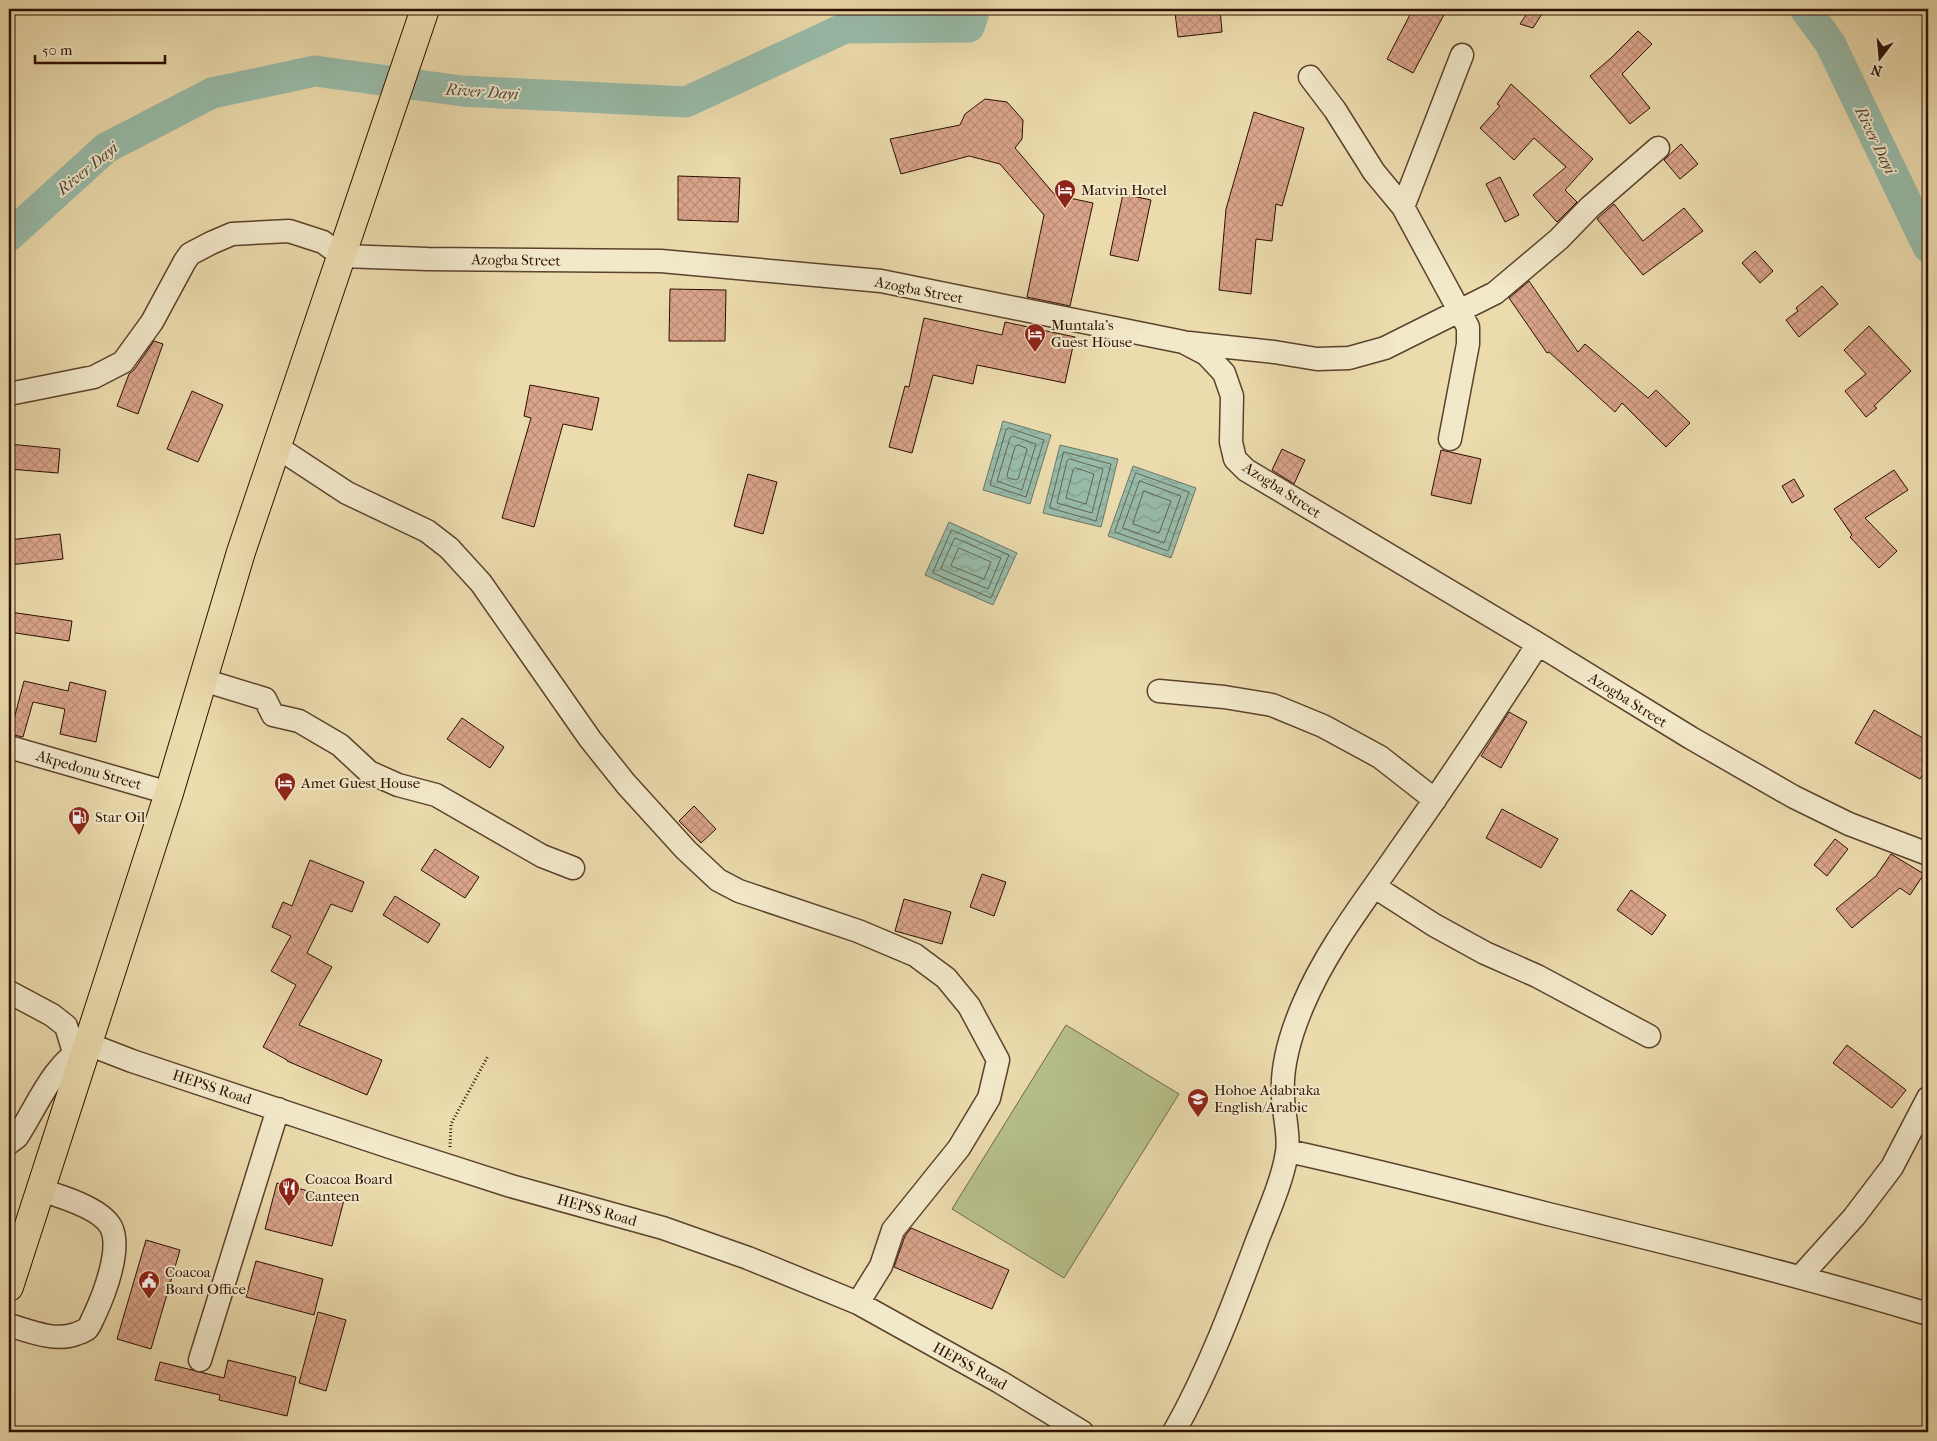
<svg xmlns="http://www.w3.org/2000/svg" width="1937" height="1441" font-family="'IM FELL French Canon',serif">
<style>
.pitch{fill:#b6c08b;stroke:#726846}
.water{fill:url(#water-waves);stroke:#6d7666}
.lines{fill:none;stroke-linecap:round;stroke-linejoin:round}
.shore{stroke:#626555;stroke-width:1}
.river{stroke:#98bba9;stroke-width:31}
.building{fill:url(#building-cross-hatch);stroke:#2d0f01}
.minor-casing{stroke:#5c422c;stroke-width:25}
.highway-casing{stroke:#2d0f01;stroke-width:30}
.path{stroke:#2d0f01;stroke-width:3;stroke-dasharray:1 2.5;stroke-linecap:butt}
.minor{stroke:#f2e8ca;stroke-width:22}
.highway{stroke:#ebdbad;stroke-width:28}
.labels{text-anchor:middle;stroke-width:4;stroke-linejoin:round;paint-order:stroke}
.poi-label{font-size:15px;fill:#2d0f01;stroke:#f2e8ca;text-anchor:start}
.street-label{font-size:15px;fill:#2d0f01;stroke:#f2e8ca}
.water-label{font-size:16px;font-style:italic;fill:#524b3c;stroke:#f2e8ca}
</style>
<defs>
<pattern id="water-waves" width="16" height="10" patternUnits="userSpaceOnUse" patternTransform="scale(1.25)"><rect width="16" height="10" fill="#98bba9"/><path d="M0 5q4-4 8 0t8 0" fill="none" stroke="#83a090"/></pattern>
<pattern id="building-cross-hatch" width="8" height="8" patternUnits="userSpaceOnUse" patternTransform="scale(1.25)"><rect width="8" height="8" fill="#d9a48a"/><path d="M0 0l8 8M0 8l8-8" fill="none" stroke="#bb8c75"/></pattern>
</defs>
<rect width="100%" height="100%" fill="#ebdbad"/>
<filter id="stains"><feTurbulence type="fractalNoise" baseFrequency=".004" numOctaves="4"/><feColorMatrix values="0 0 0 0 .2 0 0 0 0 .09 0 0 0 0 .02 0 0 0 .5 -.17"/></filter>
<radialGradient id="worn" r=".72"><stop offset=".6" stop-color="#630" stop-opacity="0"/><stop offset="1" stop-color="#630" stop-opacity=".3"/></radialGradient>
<path class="pitch" d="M1066,1025L1179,1094L1064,1278L952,1209Z"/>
<path class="water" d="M1003,421L1051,435L1030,504L983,490Z
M1060,445L1118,459L1101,527L1043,513Z
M1133,466L1196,488L1171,558L1108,536Z
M949,522L1017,553L993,605L925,575Z"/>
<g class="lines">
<path class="shore" d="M1009,428L1044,440L1026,497L990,485L1006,430Z
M1013,436L1036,444L1022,490L997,481L1010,438Z
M1018,445L1026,448L1027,450L1018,479L1016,480L1008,478L1007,475L1015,447Z
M1064,452L1111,464L1096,521L1050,508Z
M1070,459L1103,469L1092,513L1057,503L1067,461Z
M1076,468L1094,474L1086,504L1066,498L1073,470Z
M1136,473L1189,492L1168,551L1115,532Z
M1140,481L1181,496L1164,543L1123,528Z
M1144,491L1171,501L1159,533L1133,524Z
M952,530L1009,555L991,598L933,573Z
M955,538L1001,558L988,589L941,569Z
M959,548L991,562L984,579L951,566Z"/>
<path class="river" d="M1805,9L1830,43L1928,247
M9,236L106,148L212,93L315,71L462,91L686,102L845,28L969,27L975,9"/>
</g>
<path class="building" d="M1220,9L1222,32L1178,37L1175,13Z
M1413,9H1447L1413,73L1387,59Z
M1530,9H1545L1533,28L1520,24Z
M1638,31L1652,44L1622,74L1650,108L1630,124L1590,76L1611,58Z
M1511,84L1593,159L1565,190L1577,202L1557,222L1533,195L1566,167L1534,138L1514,160L1480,128L1500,106L1497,104Z
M985,99L1007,102L1023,120L1022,139L1015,148L1055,195L1093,203L1070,306L1027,297L1044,215L1000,164L969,156L901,174L890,139L960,125L965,114Z
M1254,112L1304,128L1282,206L1276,204L1272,241L1256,239L1251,294L1219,290L1226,209Z
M1681,144L1698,164L1680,179L1664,160Z
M678,176L740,178L738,222L678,220Z
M1500,177L1519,215L1505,222L1486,184Z
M1123,194L1151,200L1138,261L1110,255Z
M1614,204L1643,241L1684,208L1703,231L1643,275L1597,219Z
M1755,251L1773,271L1760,283L1742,263Z
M1529,281L1578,352L1585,344L1648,398L1656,390L1690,423L1666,447L1622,403L1615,412L1549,352L1547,353L1509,298Z
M1822,286L1838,304L1799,337L1786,320L1798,311L1796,308Z
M670,289L726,290L725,341H669Z
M924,318L1002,335L1005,322L1075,337L1065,383L977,365L973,384L933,375L912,453L889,447L905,386L909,387Z
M1869,326L1911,371L1874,406L1877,408L1866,417L1845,391L1866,374L1844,350Z
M154,341L163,344L138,414L117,406L129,374L134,370Z
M530,385L599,398L592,430L563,424L534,527L502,518L531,418L524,416Z
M192,391L223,405L198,462L167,449Z
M9,444L60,449L58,473L9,469Z
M1282,449L1305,460L1294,484L1272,470Z
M1441,450L1481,459L1471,504L1431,495Z
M1894,470L1908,490L1865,518L1897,551L1879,568L1850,537L1852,535L1834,509Z
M748,474L777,482L763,534L734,526Z
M1794,479L1804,496L1792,503L1782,486Z
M60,534L63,559L9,565V540Z
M10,612L72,621L69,641L9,632Z
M24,681L68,691L70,682L106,691L96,742L60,734L65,709L33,702L23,737L9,734V718L14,719Z
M1874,710L1928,741V765L1920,779L1855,743Z
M1509,712L1527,722L1501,768L1481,756Z
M462,718L504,747L490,768L447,739Z
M694,806L716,829L701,843L679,821Z
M1502,809L1558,839L1541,868L1486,838Z
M1835,839L1848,849L1827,876L1814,865Z
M435,849L479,877L465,898L421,870Z
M1891,854L1924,874L1910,895L1900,888L1852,928L1836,909L1876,876Z
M310,860L364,882L352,912L331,904L307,953L332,967L299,1025L382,1060L367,1095L287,1061V1060L263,1047L296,985L271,971L291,936L272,927L283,902L292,906Z
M982,874L1006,882L994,916L970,907Z
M1631,890L1666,915L1652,935L1617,910Z
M395,896L440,924L428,943L383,915Z
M904,899L951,912L942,944L895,931Z
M1847,1045L1906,1090L1892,1108L1833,1063Z
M277,1183L344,1200L332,1246L265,1229Z
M911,1228L1009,1270L992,1309L894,1267L905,1236Z
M146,1240L180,1250L151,1349L117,1339Z
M256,1261L323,1279L314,1315L246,1297Z
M318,1312L346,1320L326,1391L299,1383Z
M228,1360L296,1377L287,1416L219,1400L220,1395L155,1380L160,1362L224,1378Z"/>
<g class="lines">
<g class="minor-casing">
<path id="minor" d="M1310,77L1335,110L1374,172L1403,207L1468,327V344L1450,439
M1403,207L1462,55
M1189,343L1274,352L1317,359L1349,358L1385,348L1495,293L1559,239L1590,207L1658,148
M9,394L94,377L123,362L152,322L185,261L190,254L211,243L232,234L289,231L323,242L342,256L427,259L661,261L881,281L1183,342L1206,354L1224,373L1232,396L1231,442L1235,459L1246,470L1538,644L1691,738L1794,797L1849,824L1928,854
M277,447L347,493L427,531L449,548L481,583L590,739L626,784L686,850L718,880L739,891L858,931L915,955L946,978L969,1006L998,1060L989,1098L959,1148L893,1230L881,1266L858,1303
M203,680L265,699L273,715L299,721L340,745L369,772L398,785L436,795L542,856L573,868
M1159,691L1224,697L1272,705L1323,726L1380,757L1435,800
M9,747L169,793
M1375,887L1434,925L1485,953L1537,976L1649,1036
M9,992L52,1015L66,1026L74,1052
M9,1143L17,1137C39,1103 52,1065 88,1044L132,1061L390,1147L511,1186L663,1228L748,1258L858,1303L1000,1382L1082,1432
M1288,1151C1375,1170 1462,1192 1548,1214C1676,1245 1803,1276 1928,1314
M1800,1277L1854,1217L1892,1167L1928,1098
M9,1325C29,1331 55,1342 76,1334C79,1333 84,1331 87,1329C90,1326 92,1320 94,1316C104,1295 122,1249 111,1227C101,1208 60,1196 40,1190
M200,1360L278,1109
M1174,1432C1208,1372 1233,1305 1257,1241C1267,1215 1283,1180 1287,1152C1290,1136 1283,1112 1283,1095C1281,1064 1291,1033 1303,1005C1327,948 1365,901 1399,851C1447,783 1493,714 1538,644"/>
</g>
<g class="highway-casing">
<path id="highway" d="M9,1287L169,793L241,552L425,9"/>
</g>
<path class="path" d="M450,1147L451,1124L488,1056"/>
<use href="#minor" class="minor"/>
<use href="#highway" class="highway"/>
</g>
<defs>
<g id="hotel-pin" transform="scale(1.125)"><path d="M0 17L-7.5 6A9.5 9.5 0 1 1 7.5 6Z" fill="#8f2418" stroke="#f2e8ca"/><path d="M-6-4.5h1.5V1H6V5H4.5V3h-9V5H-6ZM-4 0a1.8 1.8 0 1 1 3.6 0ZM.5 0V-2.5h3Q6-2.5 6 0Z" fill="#fff"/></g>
<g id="fuel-pin" transform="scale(1.125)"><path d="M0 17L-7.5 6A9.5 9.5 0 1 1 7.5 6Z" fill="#8f2418" stroke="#f2e8ca"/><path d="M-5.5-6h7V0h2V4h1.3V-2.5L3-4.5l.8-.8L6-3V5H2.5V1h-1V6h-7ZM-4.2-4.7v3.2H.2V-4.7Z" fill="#fff"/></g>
<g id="school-pin" transform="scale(1.125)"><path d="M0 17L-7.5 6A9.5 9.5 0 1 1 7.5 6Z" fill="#8f2418" stroke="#f2e8ca"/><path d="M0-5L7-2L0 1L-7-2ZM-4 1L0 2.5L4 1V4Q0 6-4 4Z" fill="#fff"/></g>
<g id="restaurant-pin" transform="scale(1.125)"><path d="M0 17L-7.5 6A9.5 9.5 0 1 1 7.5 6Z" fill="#8f2418" stroke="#f2e8ca"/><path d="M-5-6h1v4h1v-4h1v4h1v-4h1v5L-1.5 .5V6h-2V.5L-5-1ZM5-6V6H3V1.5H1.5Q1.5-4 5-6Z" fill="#fff"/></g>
<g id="civic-pin" transform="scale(1.125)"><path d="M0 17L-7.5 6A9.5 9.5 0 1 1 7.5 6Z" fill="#8f2418" stroke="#f2e8ca"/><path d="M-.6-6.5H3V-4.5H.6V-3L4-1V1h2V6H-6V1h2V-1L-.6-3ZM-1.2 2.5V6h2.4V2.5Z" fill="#fff"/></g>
</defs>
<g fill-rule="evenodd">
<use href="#hotel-pin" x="1065" y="190"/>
<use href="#hotel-pin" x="1035" y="334"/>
<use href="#hotel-pin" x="285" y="783"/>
<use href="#fuel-pin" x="79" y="817"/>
<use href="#school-pin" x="1198" y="1099"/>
<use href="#restaurant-pin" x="289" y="1188"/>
<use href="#civic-pin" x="149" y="1281"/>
</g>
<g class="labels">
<g class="poi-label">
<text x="1081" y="195">Matvin Hotel</text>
<text x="1051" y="330">Muntala's<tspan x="1051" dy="17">Guest House</tspan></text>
<text x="301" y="788">Amet Guest House</text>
<text x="95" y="822">Star Oil</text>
<text x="1214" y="1095">Hohoe Adabraka<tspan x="1214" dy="17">English/Arabic</tspan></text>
<text x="305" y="1184">Coacoa Board<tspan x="305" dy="17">Canteen</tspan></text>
<text x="165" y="1277">Coacoa<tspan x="165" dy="17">Board Office</tspan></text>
</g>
<g class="street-label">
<text transform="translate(516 260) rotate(1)" y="5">Azogba Street</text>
<text transform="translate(919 290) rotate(11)" y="5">Azogba Street</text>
<text transform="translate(1282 490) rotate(33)" y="5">Azogba Street</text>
<text transform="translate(1628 700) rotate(32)" y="5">Azogba Street</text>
<text transform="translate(89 770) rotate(16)" y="5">Akpedonu Street</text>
<text transform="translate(212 1087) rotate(18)" y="5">HEPSS Road</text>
<text transform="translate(597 1210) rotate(16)" y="5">HEPSS Road</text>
<text transform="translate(970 1366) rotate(29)" y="5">HEPSS Road</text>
</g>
<g class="water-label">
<text transform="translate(482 91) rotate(4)" y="6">River Dayi</text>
<text transform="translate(1876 140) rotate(64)" y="6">River Dayi</text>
<text transform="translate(87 168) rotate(-39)" y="6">River Dayi</text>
</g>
</g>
<rect width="1937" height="1441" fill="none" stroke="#ebdbad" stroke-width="30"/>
<rect x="10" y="10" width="1917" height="1421" fill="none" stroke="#2d0f01" stroke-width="2.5"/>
<rect x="15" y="15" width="1907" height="1411" fill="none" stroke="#2d0f01"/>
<g transform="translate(1880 58) rotate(196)" stroke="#f2e8ca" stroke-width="4" paint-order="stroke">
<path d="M0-4L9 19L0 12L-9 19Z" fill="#2d0f01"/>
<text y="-8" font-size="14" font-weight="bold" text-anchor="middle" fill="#2d0f01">N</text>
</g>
<path d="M35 55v8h130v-8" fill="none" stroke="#2d0f01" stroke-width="2.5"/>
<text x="42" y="55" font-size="15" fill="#2d0f01" stroke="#f2e8ca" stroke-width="4" paint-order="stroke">50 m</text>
<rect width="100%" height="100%" filter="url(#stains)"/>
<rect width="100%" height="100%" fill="url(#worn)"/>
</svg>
